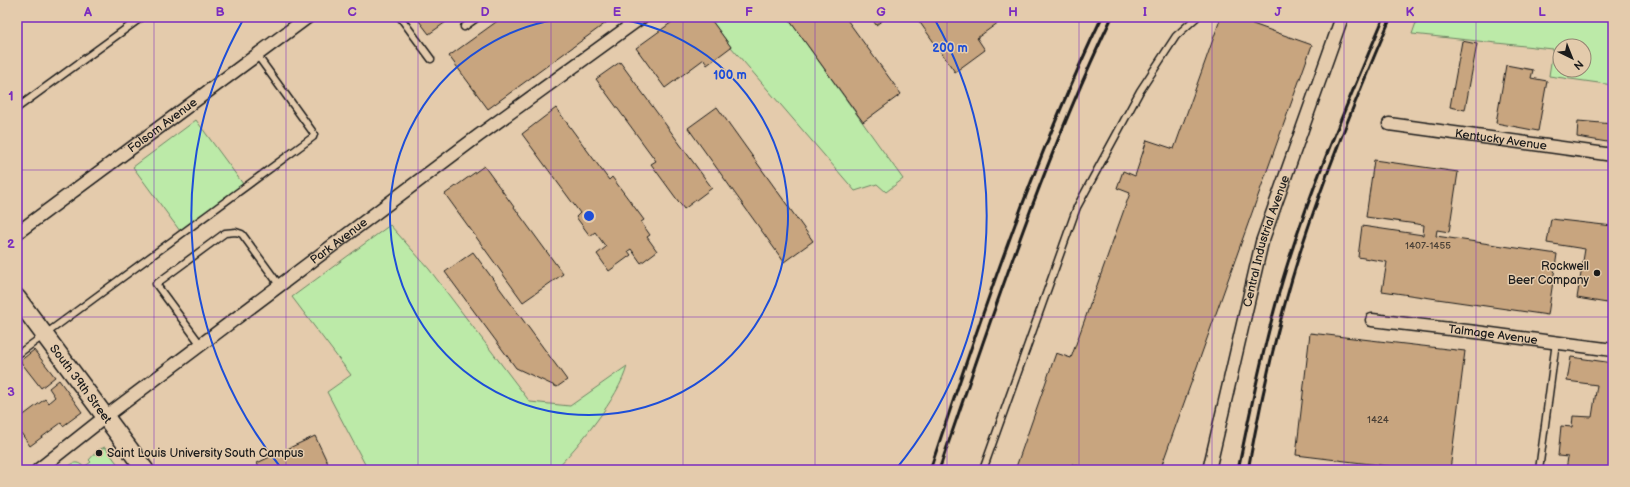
<svg xmlns="http://www.w3.org/2000/svg" width="1630" height="487" font-family="'Balsamiq Sans',sans-serif">
<style>
.green{fill:#bceaa8;stroke:#6c8362;fill-rule:evenodd}
.building{fill:#c8a57f;stroke:#1c1c1c}
.lines{fill:none;stroke-linecap:round;stroke-linejoin:round}
.lane-casing{stroke:#1c1c1c;stroke-width:9}
.street-casing{stroke:#1c1c1c;stroke-width:15}
.secondary-casing{stroke:#1c1c1c;stroke-width:20}
.lane{stroke:#e4cbac;stroke-width:6}
.street{stroke:#e4cbac;stroke-width:12}
.secondary{stroke:#e4cbac;stroke-width:17}
.rail{stroke:#1c1c1c;stroke-width:3}
.grid{fill:none;stroke:#7b2cbf;stroke-width:1;stroke-opacity:0.55}
.ring{fill:none;stroke:#1d4ed8;stroke-width:2}
.poi-dot{fill:#1c1c1c;stroke:#e4cbac;stroke-width:1.5}
.labels{text-anchor:middle;stroke-width:3;stroke-linejoin:round;paint-order:stroke}
.number-label{font-size:10px;fill:#473e35}
.street-label{font-size:12px;fill:#1c1c1c;stroke:#e4cbac}
.poi-label{font-size:12px;fill:#1c1c1c;stroke:#e4cbac;text-anchor:end}
.centre{fill:#1d4ed8;stroke:#e4cbac;stroke-width:2}
.ring-label{font-size:12px;text-anchor:middle;font-weight:bold;fill:#1d4ed8;stroke:#e4cbac;stroke-width:3;stroke-linejoin:round;paint-order:stroke}
.neatline{fill:none;stroke:#7b2cbf;stroke-width:1.5}
.grid-label{font-size:13px;text-anchor:middle;font-weight:bold;fill:#7b2cbf}
</style>
<rect width="100%" height="100%" fill="#e4cbac"/>
<filter id="ink" filterUnits="userSpaceOnUse"><feTurbulence type="fractalNoise" baseFrequency=".025" numOctaves="2"/><feDisplacementMap in="SourceGraphic" scale="8" xChannelSelector="R" yChannelSelector="G"/><feConvolveMatrix kernelMatrix="1 2 1 2 8 2 1 2 1" color-interpolation-filters="sRGB"/></filter>
<g filter="url(#ink)">
<path class="green" d="M709,17H787L903,179L886,192L877,184L855,191L731,47Z
M1418,17H1613V85L1549,76L1553,49L1412,34ZM1560,46H1584V70H1560Z
M196,120L243,184L180,231L133,167Z
M390,225L429,269L530,402L570,406L627,366C619,398 578,446 555,470H368L327,392L351,375L292,297Z
M105,447L122,470H64C72,464 75,459 84,467L91,462L89,460L98,450Z"/>
<path class="building" d="M416,17H453L429,34Z
M503,17H614L488,109L449,56Z
M679,17H705L709,22L712,21L731,47L707,65L704,59L665,88L636,48Z
M787,17H845L901,94L863,122Z
M871,17H887L876,25Z
M916,17H1006L977,38L985,50L955,72Z
M1221,17H1233L1312,45L1160,470H1090L1072,464L1070,470H1015L1056,353L1071,358L1130,193L1117,188L1123,171L1135,176L1147,140L1174,149Z
M1462,41L1477,44L1465,110L1450,107Z
M620,62L712,188L684,209L651,164L656,161L596,79Z
M1506,65L1533,70L1531,78L1547,81L1538,131L1496,123Z
M717,107L813,241L784,262L688,128Z
M556,108L609,180L612,177L644,220L641,222L650,235L647,237L657,251L641,263L631,249L628,251L631,255L609,271L597,254L606,247L595,232L590,236L576,217L580,213L522,134Z
M1578,121L1613,124V143L1577,137Z
M1374,160L1458,172L1449,232L1437,230L1436,236L1557,254L1548,315L1382,291L1387,262L1358,257L1362,226L1423,235L1424,225L1366,217Z
M484,166L563,274L523,302L445,194Z
M1551,219L1613,226V304L1577,298L1585,249L1547,243Z
M473,252L567,380L557,387L516,368L445,272Z
M1310,333L1465,351L1450,470H1420L1296,455Z
M34,350L55,377L41,388L20,361Z
M1571,357L1613,363V470H1566L1568,457L1558,456L1561,426L1572,427L1573,416L1592,417L1597,385L1567,381Z
M59,380L82,412L63,426L61,423L30,446L17,427V420L45,399L48,403L55,397L49,388Z
M315,436L331,470H260L257,463Z"/>
<g class="lines">
<g class="lane-casing">
<path id="lane" d="M400,17L431,59
M464,27L478,17
M17,108L142,17
M201,345L156,284L225,233L236,232L242,234L280,286
M17,355L313,137L314,134L312,131L257,55
M983,470L1077,207L1140,91L1176,36L1197,17
M1539,470L1556,342"/>
</g>
<g class="street-casing">
<g id="street">
<path id="s1" d="M1389,124L1613,155"/>
<path id="s2" d="M17,233L308,17"/>
<path id="s3" d="M1372,320L1476,332L1613,350"/>
<path id="s4" d="M38,470L105,417L478,136L642,17"/>
<path id="s5" d="M1209,470L1262,242L1342,17"/>
</g>
</g>
<g class="secondary-casing">
<g id="secondary">
<path id="s6" d="M17,298L145,470"/>
</g>
</g>
<use href="#lane" class="lane"/>
<use href="#street" class="street"/>
<use href="#secondary" class="secondary"/>
<path class="rail" d="M930,470C981,317 1032,163 1102,17
M939,470C992,317 1042,163 1112,17
M1238,470C1251,407 1264,344 1282,282C1309,191 1347,104 1384,17
M1248,470C1262,393 1279,317 1303,243C1328,166 1359,91 1391,17"/>
</g>
</g>
<path class="grid" d="M154,17V470M286,17V470M418,17V470M551,17V470M683,17V470M815,17V470M947,17V470M1079,17V470M1212,17V470M1344,17V470M1476,17V470M17,170H1613M17,317H1613"/>
<g class="ring">
<path d="M591 17A199 199 0 1 1 587 17"/>
<path d="M282 469A398 398 0 0 1 243 20M935 20A398 398 0 0 1 896 469"/>
</g>
<g class="poi-dot">
<circle cx="1597" cy="273" r="4"/>
<circle cx="99" cy="453" r="4"/>
</g>
<g class="labels">
<g class="number-label">
<text x="1428" y="249">1407-1455</text>
<text x="1378" y="423">1424</text>
</g>
<g class="street-label">
<text dy="4" stroke="none"><textPath href="#s2" startOffset="181">Folsom Avenue</textPath></text>
<text dy="4" stroke="none"><textPath href="#s1" startOffset="113">Kentucky Avenue</textPath></text>
<text dy="4" stroke="none"><textPath href="#s4" startOffset="378">Park Avenue</textPath></text>
<text dy="4" stroke="none"><textPath href="#s5" startOffset="236">Central Industrial Avenue</textPath></text>
<text dy="4" stroke="none"><textPath href="#s3" startOffset="122">Talmage Avenue</textPath></text>
<text dy="4" stroke="none"><textPath href="#s6" startOffset="107">South 39th Street</textPath></text>
</g>
<g class="poi-label">
<text x="1589" y="270">Rockwell<tspan x="1589" dy="14">Beer Company</tspan></text>
<text x="107" y="457" text-anchor="start">Saint Louis University South Campus</text>
</g>
</g>
<circle cx="589" cy="216" r="6" class="centre"/>
<g class="ring-label">
<text x="950" y="52">200 m</text>
<text x="730" y="79">100 m</text>
</g>
<rect width="1630" height="487" fill="none" stroke="#e4cbac" stroke-width="44"/>
<g transform="translate(1572 58) rotate(137)"><circle r="19" fill="#e4cbac" stroke="#948572"/>
<path d="M0-3L7 15L0 10L-7 15Z" fill="#1c1c1c"/>
<text y="-6" font-size="11" font-weight="bold" text-anchor="middle" fill="#1c1c1c">N</text>
</g>
<rect x="22" y="22" width="1586" height="443" class="neatline"/>
<g class="grid-label">
<text x="88" y="16">A</text>
<text x="220" y="16">B</text>
<text x="352" y="16">C</text>
<text x="485" y="16">D</text>
<text x="617" y="16">E</text>
<text x="749" y="16">F</text>
<text x="881" y="16">G</text>
<text x="1013" y="16">H</text>
<text x="1145" y="16">I</text>
<text x="1278" y="16">J</text>
<text x="1410" y="16">K</text>
<text x="1542" y="16">L</text>
<text x="11" y="100">1</text>
<text x="11" y="248">2</text>
<text x="11" y="396">3</text>
</g>
</svg>
